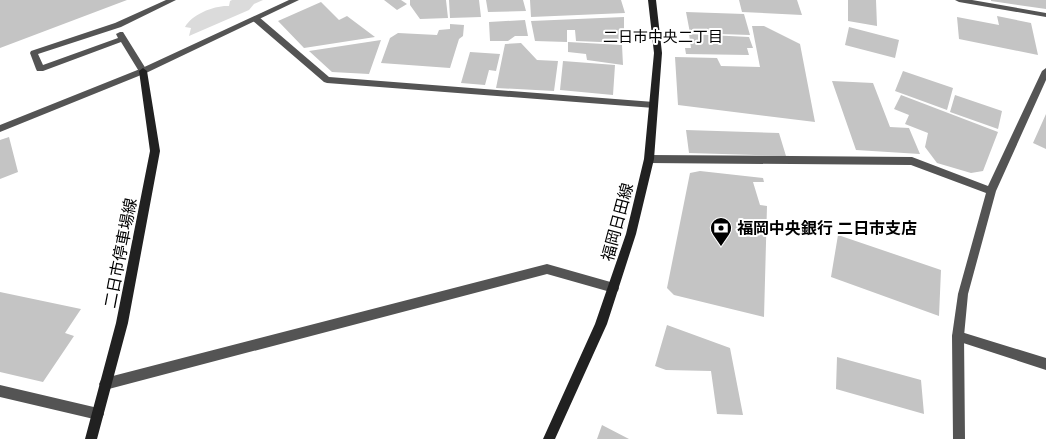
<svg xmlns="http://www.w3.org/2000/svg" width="1046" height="439" font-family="'Golos Text','Noto Sans JP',sans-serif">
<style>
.green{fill:#dbdbdb}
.building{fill:#c4c4c4}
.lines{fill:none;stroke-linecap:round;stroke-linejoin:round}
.service{fill:#545454;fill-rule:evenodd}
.minor{fill:#545454;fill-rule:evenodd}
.tertiary{fill:#545454;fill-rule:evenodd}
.secondary{fill:#212121;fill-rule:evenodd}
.labels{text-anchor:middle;stroke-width:4;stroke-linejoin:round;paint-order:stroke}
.far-neighbourhood-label{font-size:15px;fill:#000;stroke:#fff}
.street-label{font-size:16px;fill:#000;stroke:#fff}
.poi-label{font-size:16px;font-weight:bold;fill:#000;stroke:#fff;text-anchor:start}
</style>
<rect width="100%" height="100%" fill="#fff"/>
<path class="green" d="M232,0H263L254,4L249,10L189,36L191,28L185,27C192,14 215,5 229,6L230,1Z"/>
<path class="building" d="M0,0H127L0,48Z
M384,0H401L407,4L397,10Z
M410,0H446L448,18L420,19L410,5Z
M449,0H479L481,17L450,18Z
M486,0H523L526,11L488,12Z
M530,0H621L625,13L531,17Z
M739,0H797L802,15L742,12Z
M848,0H876L877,26L848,21Z
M991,0H1046V9L991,1Z
M321,2L339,20L347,16L375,37L304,48L278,21Z
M686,12L744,14L750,35L690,33Z
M997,16L1031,23L1038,55L959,39L957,17L999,25Z
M624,17V43L576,41L575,30H567V42L535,41L531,21Z
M525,20L528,36H515L508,41H490L489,22Z
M450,24L464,25L463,36L459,39L450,68L381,63L390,38L398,33L437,35L439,30L450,29Z
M752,26H764L800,44L815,122L678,105L675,57L717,58L721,66L760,67Z
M849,27L899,40L895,58L845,45Z
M689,34L749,37L753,48H747L749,55L686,54L685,48H691Z
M381,40L369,74L332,72L309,51Z
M568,42L622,45L623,65L587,60L586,54L568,52Z
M521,43L537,60L558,61L554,91L496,88L505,44Z
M470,52L500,54L496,71L489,70L485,85L461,83Z
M563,61L615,65L613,95L560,90Z
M903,71L953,88L947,110L895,91Z
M832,81L873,83L890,127L909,128L920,154L856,150Z
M901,95L998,132L983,171L971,173L937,163L925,147L928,133L905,124L909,115L894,109Z
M955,95L1002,111L998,129L950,112Z
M1046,114V149L1033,143Z
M686,130L779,133L786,156L689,153Z
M9,137L18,172L0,179V140Z
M700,171L763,178L764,182H753L760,205L767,206L764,317L674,295L667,288L690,173Z
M838,235L941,270L939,316L831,277Z
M0,292L81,309L65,333L74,336L43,382L0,372Z
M667,325L730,348L743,415L717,414L711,371L666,370L655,366Z
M837,357L921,380L924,414L836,389Z
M602,425L629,439H597Z"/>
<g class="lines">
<path class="service" d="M166,0H176L121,27L38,54L43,65L118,38L116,34L120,32H123L146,69V73H140L121,42L43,71H37L36,69L30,53L31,51L115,23Z
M253,17H259L329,77L654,102L658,105L654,108L327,83L324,82L253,21Z
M547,264L614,283L618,285L619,288L618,291L614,293L547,274L105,390L101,388L99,384L101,380L105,378Z
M958,331L1046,358V370L954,340L952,336L954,332Z
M0,385L98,408L102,410L104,414L102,418L98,420L0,397Z"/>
<path class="minor" d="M955,0H972L1046,13V17L959,2Z
M1046,68V80L996,191L968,294L964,336L965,439H953L952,336L958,294L986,193L911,165L649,163L644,159L649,155L912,157L988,186L1042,71Z"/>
<path class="tertiary" d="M289,0H299L146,73L0,132V125L140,69Z"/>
<path class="secondary" d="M648,0H656L662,53L654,159L636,234L607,324L555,439H543L595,324L626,234L644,159L654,53Z
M143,68L147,71L160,151L128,323L97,439H85L116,323L150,151L139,71Z"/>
</g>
<defs>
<g id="bank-pin" transform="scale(1.125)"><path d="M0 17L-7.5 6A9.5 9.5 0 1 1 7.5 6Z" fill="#000" stroke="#fff"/><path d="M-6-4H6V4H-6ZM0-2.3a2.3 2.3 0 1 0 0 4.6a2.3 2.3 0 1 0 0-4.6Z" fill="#fff"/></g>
</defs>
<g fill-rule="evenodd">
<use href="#bank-pin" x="721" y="228"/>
</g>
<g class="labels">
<g class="far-neighbourhood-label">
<text x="663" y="42">二日市中央二丁目</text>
</g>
<g class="street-label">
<text transform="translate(617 222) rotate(-75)" y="6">福岡日田線</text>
<text transform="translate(120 253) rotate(-79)" y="6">二日市停車場線</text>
</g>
<g class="poi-label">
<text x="737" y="234">福岡中央銀行 二日市支店</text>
</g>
</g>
</svg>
